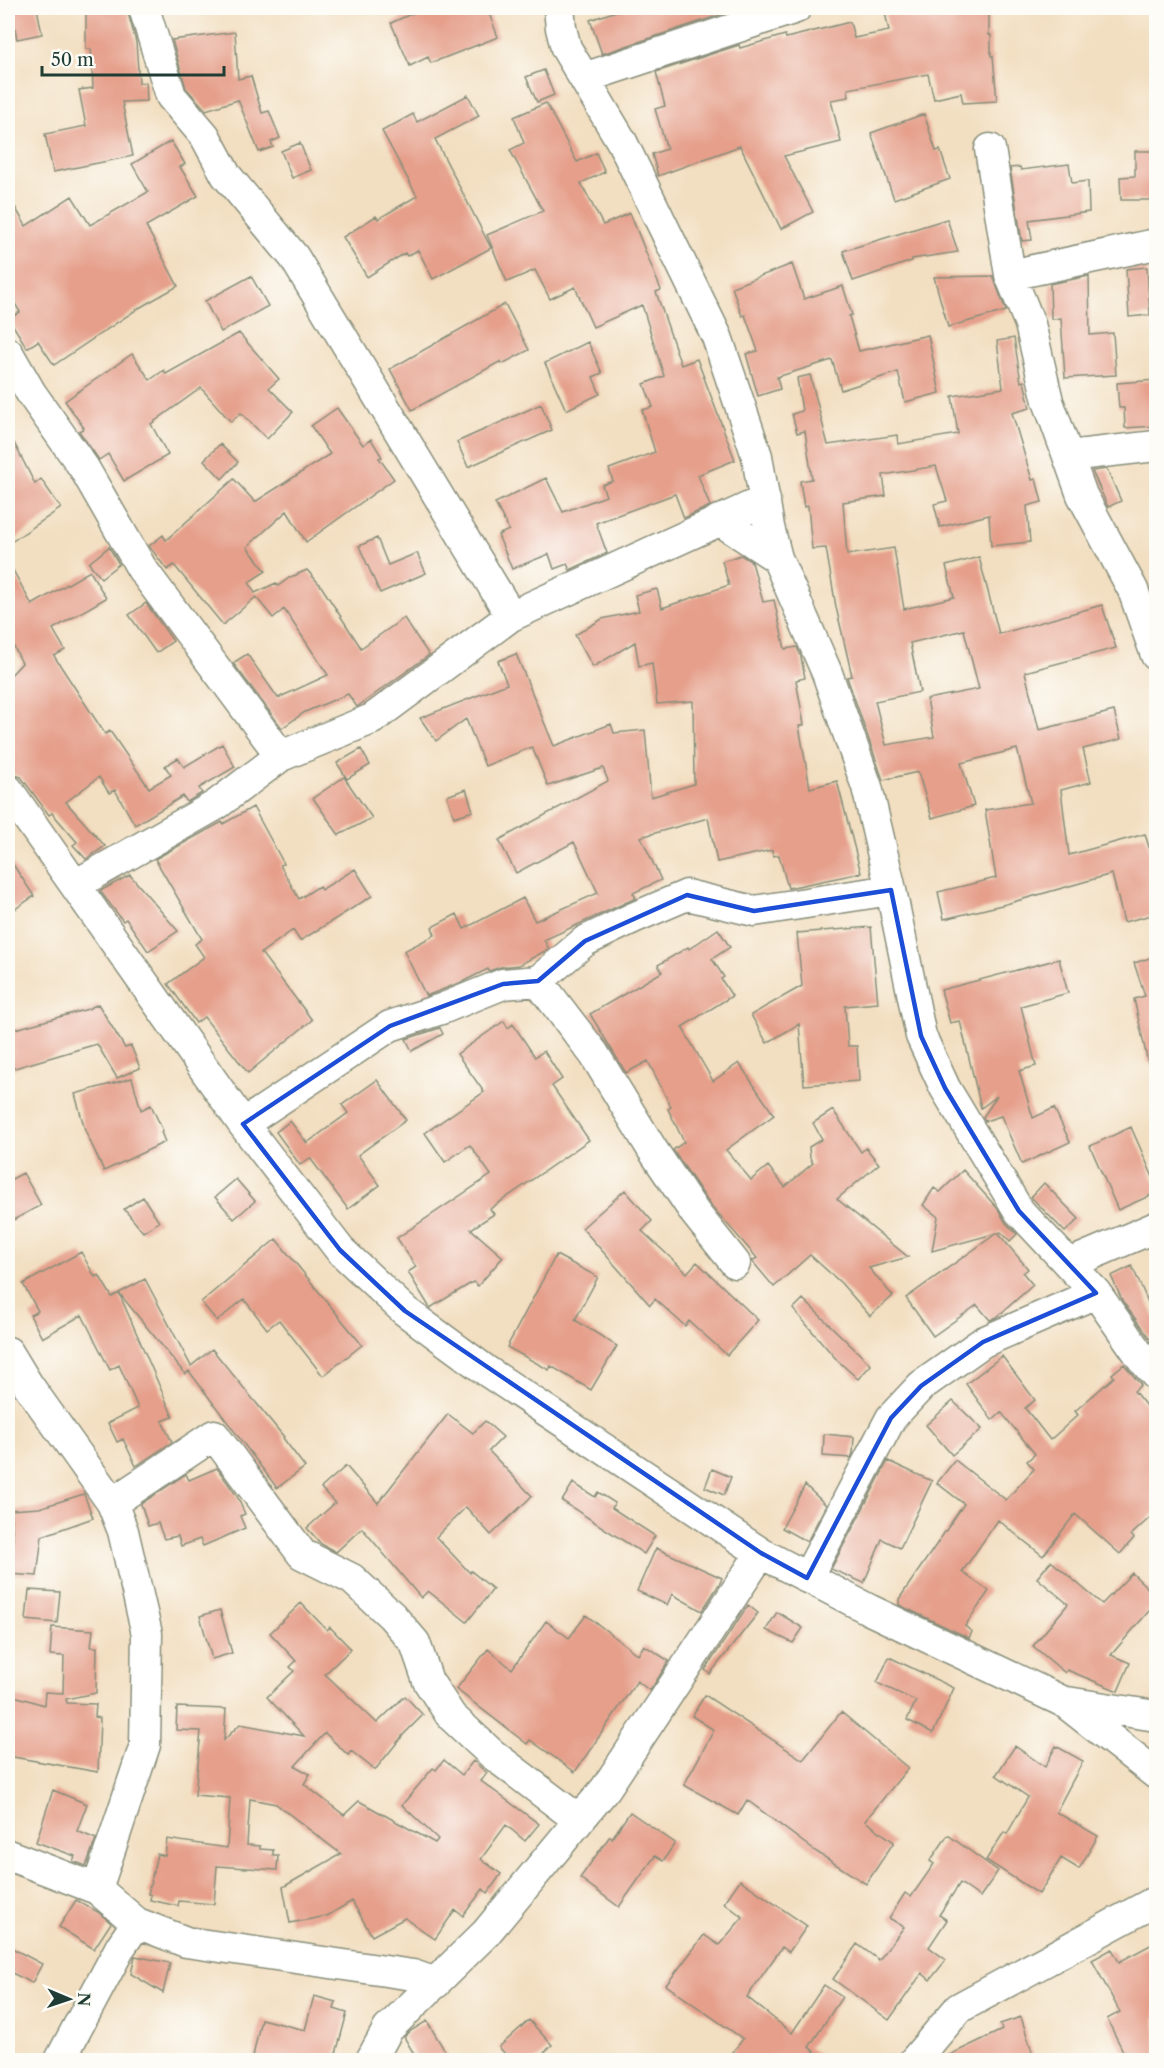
<svg xmlns="http://www.w3.org/2000/svg" width="1164" height="2068" font-family="'Libre Caslon Text',serif">
<style>
.building{fill:#e59f8a;fill-rule:evenodd}
.lines{fill:none;stroke-linecap:round;stroke-linejoin:round}
.minor-casing{stroke:#888e7a;stroke-width:33}
.minor{stroke:#fff;stroke-width:30}
.marked{fill:none;stroke:#1d4ed8;stroke-width:4.5;stroke-linejoin:round}
</style>
<rect width="100%" height="100%" fill="#fdfcf7"/>
<filter id="ink" filterUnits="userSpaceOnUse"><feTurbulence type="fractalNoise" baseFrequency=".0167" numOctaves="2"/><feDisplacementMap in="SourceGraphic" scale="12" xChannelSelector="R" yChannelSelector="G"/><feConvolveMatrix kernelMatrix="1 2 1 2 8 2 1 2 1" color-interpolation-filters="sRGB"/></filter>
<filter id="wash" filterUnits="userSpaceOnUse"><feTurbulence type="fractalNoise" baseFrequency=".008" numOctaves="4" result="noise"/><feDisplacementMap in="SourceGraphic" scale="24" xChannelSelector="R" yChannelSelector="G"/><feGaussianBlur stdDeviation="1.35" result="paint"/><feColorMatrix in="noise" values="0 0 0 0 0 0 0 0 0 0 0 0 0 0 0 0 0 1.4 0 .05"/><feComposite in="paint" operator="in"/></filter>
<g filter="url(#wash)">
<rect width="100%" height="100%" fill="#f2dec0"/>
<g id="blocks">
<path class="building" d="M11,8H37L42,34L17,39Z
M424,8H487L498,37L431,63L428,57L410,66L391,23Z
M625,8H728L729,12L602,54L590,20Z
M884,8H989V35H991V56H993L997,101L963,103L961,93L934,99L928,74L848,89L849,97L831,100L841,142L784,156L813,212L781,229L740,146L658,176L652,154L667,149L655,109L665,106L656,72L739,45L740,48L785,35L786,38L850,22L854,38L889,31Z
M86,9H127L136,42L139,83L146,82L147,101L122,102L133,156L53,172L45,134L86,126L79,90L93,88L91,49H86Z
M235,32L238,79L251,76L262,113L269,111L280,138L271,142L273,147L259,152L238,100L206,110L186,88L172,40Z
M544,70L554,95L537,102L526,77Z
M468,95L479,116L435,139L491,248L433,279L418,250L407,256L405,253L367,277L343,237L376,216L378,219L417,196L382,131L413,114L417,122Z
M546,103L577,162L596,153L605,172L581,183L603,225L630,213L661,290L656,292L681,365L697,359L735,460L698,475L710,506L684,518L675,494L596,523L607,553L570,570L567,564L554,569L549,554L512,569L498,535L509,530L495,503L546,478L563,512L606,496L602,485L613,481L609,469L655,452L642,410L653,407L644,384L664,376L642,305L593,327L575,287L550,299L535,270L507,282L487,235L543,211L510,150L524,143L514,117Z
M924,114L936,151L940,150L950,179L894,199L871,133Z
M171,141L185,164L180,167L198,196L146,226L178,286L139,308L54,365L38,341L27,348L9,319L20,312L8,292V195L26,226L72,196L90,225L148,192L132,164Z
M300,143L311,170L292,178L281,151Z
M1135,151H1156V200H1121L1120,177L1135,176Z
M1069,164L1072,183L1088,181L1089,212L1029,220L1032,240L1022,241L1010,168L1020,167L1021,170Z
M947,219L958,252L912,259V261L853,281L843,251Z
M792,264L804,299L843,286L852,315L849,316L859,351L928,335L940,393L905,402L898,372L841,390L832,360L777,377L780,389L758,396L746,354L758,351L745,315L742,316L732,287Z
M1147,267L1150,315L1129,317L1126,269Z
M251,276L268,306L221,332L205,301Z
M993,276L1006,311L948,327L934,277Z
M1089,276L1090,335L1113,333L1116,375L1065,378L1061,318L1051,319L1050,284Z
M505,304L529,350L502,364L501,361L412,410L390,369Z
M239,333L279,379L269,388L293,412L267,439L241,413L231,422L201,388L151,424L168,455L124,481L108,454L99,460L79,431L84,428L65,401L132,354L150,380L164,370L166,374Z
M1014,338L1021,382L1024,381L1030,408L1012,413L1032,480L1036,479L1042,502L1027,506L1030,542L991,546L989,515L940,527L934,504L947,501L936,466L883,475L886,496L843,502L847,555L894,548L904,609L954,597L946,566L979,557L999,634L1102,605L1116,648L1025,672L1039,730L1114,711L1121,739L1083,749L1091,782L1061,790L1069,855L1145,834L1154,864L1156,863V914L1124,922L1112,874L1006,904L944,919L938,892L996,878L985,810L1031,803L1017,749L961,763L974,806L932,818L918,772L883,780L847,677L852,676L836,607L826,548L812,549L808,506L804,507L800,481L812,479L805,431L797,433L792,414L802,411L797,378L810,375L828,445L897,435L898,444L958,434L952,396L1003,388L997,341ZM964,630L979,689L927,699L934,737L886,745L875,701L920,692L910,643Z
M588,342L602,373L593,377L600,394L566,410L545,363Z
M1156,380V426L1125,428L1124,408H1119L1117,383Z
M541,404L552,430L468,467L457,442Z
M337,408L363,445L371,439L382,457L379,458L394,479L306,542L287,511L247,547L266,571L249,582L255,593L276,583L278,586L289,578L307,570L321,586L361,648L404,618L429,655L357,707L348,694L305,712L282,728L233,663L247,654L278,698L328,675L284,609L273,618L256,597L223,625L174,565L167,570L149,546L163,535L166,540L234,479L255,502L330,454L311,426Z
M8,431L35,484L41,479L61,508L8,544Z
M220,444L238,462L222,479L204,460Z
M1107,469L1121,501L1108,507L1092,471Z
M377,538L388,565L417,553L426,573L380,593L359,546Z
M109,547L119,564L101,578L89,563Z
M741,555L752,562L763,602L774,600L785,649L797,647L801,657L805,678L796,680L804,725L799,726L810,788L837,781L861,873L788,888L779,855L773,856L772,850L717,862L708,818L641,837L661,880L633,893L636,898L544,940L549,949L519,965L501,967L489,971L488,969L462,982L426,996L404,951L435,935L432,927L457,914L464,929L523,898L535,921L598,893L574,842L516,873L499,840L608,781L603,768L548,786L532,747L485,766L466,719L436,741L420,718L507,684L498,661L516,654L554,746L611,724L614,733L645,730L651,797L694,784L693,701L657,704L652,663L639,666L635,642L593,667L575,635L602,619L639,611L635,595L657,589L662,608L729,585L722,561Z
M8,561L32,605L90,571L106,598L53,629L65,650L54,656L105,734L110,731L149,788L171,775L165,766L178,758L184,767L222,744L235,767L199,788L202,793L187,802L183,796L135,825L115,790L109,793L99,777L66,802L105,846L86,859L73,845L77,842L52,813L49,815L21,777L8,773V678L22,663L8,635Z
M146,603L173,641L156,653L129,615Z
M361,749L370,765L347,779L337,763Z
M344,777L372,818L339,835L313,798Z
M466,789L473,811L454,817L447,796Z
M253,807L284,864L280,865L299,899L319,886L321,890L355,869L372,896L300,941L293,930L261,953L312,1020L248,1073L204,1017L196,1023L168,984L204,957L195,944L202,939L155,859L222,822L223,824Z
M8,857L34,896L15,909L8,898Z
M130,875L178,931L148,951L126,919L123,921L100,891Z
M871,927L878,1003L845,1006L848,1046H857L859,1081L804,1085L799,1024L767,1043L751,1015L802,986L797,933Z
M718,929L730,947L712,959L724,977L721,979L732,996L682,1027L713,1081L739,1063L774,1115L726,1150L751,1180L768,1166L785,1187L813,1163L810,1158L809,1147L822,1139L813,1123L833,1110L861,1152L866,1148L879,1164L837,1199L908,1257L869,1268L893,1296L870,1316L841,1283L810,1255L774,1287L752,1261L757,1258L709,1203L673,1150L684,1142L668,1109L671,1107L648,1061L626,1073L590,1014L662,972L658,965L688,947L689,949Z
M1156,956V1062L1148,1063L1134,999L1145,996L1134,963Z
M1059,959L1068,993L1021,1006L1036,1066L1019,1071L1033,1118L1054,1108L1070,1142L1022,1164L1001,1116L985,1121L983,1117L997,1096L981,1108L960,1021L950,1023L941,990Z
M98,1004L125,1048L131,1046L140,1068L117,1078L97,1044L8,1070V1031L88,1009Z
M504,1021L508,1028L513,1024L535,1057L544,1051L562,1079L552,1086L589,1140L490,1209L494,1214L471,1229L503,1257L478,1286L473,1282L430,1308L408,1272L416,1267L397,1238L491,1175L470,1145L445,1162L425,1133L484,1092L457,1054Z
M440,1028L443,1034L412,1051L406,1039Z
M132,1078L141,1110L151,1105L163,1131L161,1132L165,1142L104,1171L85,1130L75,1094Z
M377,1080L406,1120L358,1155L380,1185L348,1209L310,1158L300,1165L276,1132L290,1121L307,1143L348,1113L342,1105Z
M1131,1127L1156,1184V1193L1118,1210L1090,1146Z
M963,1170L998,1209L1006,1223L1017,1234L1010,1241L1001,1232L998,1233L1028,1269L1023,1273L1033,1285L997,1317L990,1320L977,1305L933,1336L906,1298L997,1233L932,1251L938,1217L923,1205L934,1188L940,1192Z
M23,1173L41,1205L8,1223V1181Z
M236,1179L255,1201L234,1219L215,1197Z
M1044,1183L1079,1219L1065,1232L1031,1197Z
M625,1190L652,1221L642,1231L687,1273L697,1262L758,1320L727,1355L689,1321L685,1326L655,1299L650,1305L582,1228Z
M143,1197L159,1222L143,1232L124,1209Z
M276,1239L362,1345L323,1376L279,1320L267,1329L244,1299L217,1321L201,1302Z
M81,1252L95,1277L99,1275L112,1297L119,1293L173,1417L162,1421L172,1442L136,1466L123,1439L117,1442L108,1423L138,1408L119,1365L110,1370L82,1315L42,1338L30,1315L38,1311L23,1284Z
M556,1255L598,1277L575,1320L617,1346L591,1390L551,1366L549,1370L507,1347Z
M1132,1266L1156,1320V1347L1123,1302L1111,1276Z
M145,1279L191,1366L212,1349L284,1437L283,1438L305,1467L277,1488L189,1371L185,1374L119,1293Z
M803,1299L871,1365L858,1379L837,1360L793,1309Z
M1002,1356L1035,1400L1025,1408L1050,1440L1078,1415L1075,1411L1114,1377L1112,1374L1124,1364L1141,1385L1134,1391L1156,1418V1512L1131,1535L1134,1538L1120,1554L1075,1514L1043,1556L998,1520L962,1572L989,1591L965,1626L972,1632L969,1638L899,1605V1599L964,1504L937,1483L955,1460L1006,1500L1034,1469L1027,1461L1035,1454L1001,1412L992,1420L966,1384Z
M953,1401L982,1429L952,1455L926,1425Z
M448,1414L473,1433L485,1421L503,1437L489,1451L532,1496L491,1535L466,1507L436,1537L470,1573L471,1571L493,1589L467,1622L428,1591L421,1598L362,1528L336,1552L321,1544L307,1528L335,1503L321,1488L346,1466L378,1503Z
M824,1434L854,1437L853,1453L851,1458L823,1456Z
M888,1461L932,1481L900,1548L882,1539L864,1583L831,1569Z
M217,1468L237,1496L245,1514L240,1516L245,1528L203,1546L200,1539L181,1546L178,1536L164,1539L158,1523L148,1526L141,1504L186,1474L189,1480Z
M712,1469L731,1477L724,1495L705,1487Z
M573,1483L595,1497L598,1492L615,1503L612,1508L655,1536L644,1554L562,1501Z
M805,1485L826,1505L807,1542L782,1528Z
M84,1494L93,1518L42,1536L37,1576L10,1574L13,1538L10,1510L39,1508Z
M656,1548L722,1578L720,1583L702,1611L672,1594L667,1605L637,1591Z
M1051,1561L1102,1604L1132,1573L1156,1596V1603L1111,1655L1130,1663L1118,1691L1067,1670L1065,1673L1033,1646L1068,1604L1037,1578Z
M29,1590L60,1592L57,1623L26,1620Z
M301,1603L327,1630L330,1627L351,1649L325,1674L377,1723L405,1696L423,1715L404,1734L375,1770L351,1751L348,1755L325,1733L295,1766L310,1774L304,1784L344,1815L359,1801L435,1843L438,1839L402,1805L433,1768L436,1770L444,1760L462,1775L473,1761L487,1773L481,1781L539,1824L525,1841L506,1825L481,1859L501,1874L488,1893L483,1889L463,1916L455,1910L435,1939L405,1918L372,1936L352,1901L327,1916L290,1923L283,1887L341,1854L276,1804L250,1799L247,1845L260,1846V1849L273,1850V1855H278L277,1870L217,1866L214,1904L179,1901L178,1906L150,1900L151,1895L148,1894L157,1854L165,1856L167,1839L227,1848L230,1798L195,1795L201,1731L176,1730L177,1707L226,1709L224,1740L240,1724L304,1736L267,1697L294,1671L290,1667L296,1661L270,1633Z
M748,1605L758,1613L710,1674L705,1670Z
M220,1610L232,1653L212,1659L200,1616Z
M777,1612L803,1628L793,1643L766,1630Z
M586,1615L638,1655L644,1645L669,1661L650,1691L637,1681L575,1772L530,1740L527,1744L456,1689L488,1649L512,1669L546,1621L569,1638Z
M52,1627L93,1630L91,1647H97L96,1693L66,1699L67,1703L96,1704L95,1717L100,1718L98,1772L8,1756V1694L44,1705L45,1692L63,1693L64,1656L50,1655Z
M889,1657L954,1688L933,1733L907,1720L916,1701L877,1683Z
M705,1695L803,1760L841,1712L908,1768L865,1821L894,1842L866,1884L815,1851L747,1800L738,1815L684,1785L714,1730L692,1716Z
M1015,1746L1045,1767L1056,1746L1083,1761L1056,1812L1098,1836L1079,1869L1061,1858L1039,1894L986,1860L1004,1832L1007,1834L1028,1797L996,1775Z
M53,1790L87,1804L77,1831L96,1839L86,1866L73,1861L75,1856L36,1842Z
M630,1812L675,1843L663,1861L655,1856L619,1907L580,1878L610,1836L612,1838Z
M948,1835L998,1871L980,1897L960,1883L939,1915L947,1920L929,1947L946,1960L930,1980L922,1973L889,2020L833,1979L857,1944L879,1960L904,1927L889,1918L905,1893L911,1897L934,1864L930,1861Z
M740,1880L807,1926L789,1952L782,1947L747,1997L792,2033L824,1985L842,1997L809,2047L826,2061H726L743,2039L666,1985L704,1935L719,1945L743,1917L724,1903Z
M76,1900L98,1912L111,1923L94,1949L59,1927Z
M1156,1942V2061H1128L1107,2019L1120,2012L1092,1960L1112,1949L1119,1962Z
M8,1946L42,1964L32,1983L8,1971Z
M135,1956L170,1963L163,1993L131,1974Z
M314,1996L336,2002L334,2009L347,2013L334,2061H252L261,2019L305,2030Z
M1021,2017L1035,2061H937L1002,2030L1000,2024Z
M529,2020L552,2045L535,2061H511L499,2047Z
M427,2021L451,2061H418L404,2037L412,2030Z"/>
</g>
</g>
<g filter="url(#ink)">
<use href="#blocks" fill-opacity="0" stroke="#888e7a" stroke-width="1.5"/>
<g class="lines">
<g class="minor-casing">
<path id="minor" d="M144,8L171,96L205,136L226,175L294,257L511,616
M559,8L561,28L566,48L622,142L717,337L757,456L769,527L777,558L827,673L867,787L891,890L921,1036L945,1088L1019,1211L1096,1293L1143,1360L1156,1375
M584,78L796,8
M990,149L1010,275L1030,324L1048,401L1082,495L1133,590L1156,655
M1010,275L1156,244
M8,353L31,393L84,468L142,569L281,756
M1068,456L1156,446
M719,520L777,558
M8,790L243,1124L340,1250L405,1311L488,1372L761,1553L870,1610L1064,1702L1156,1774
M75,885L216,805L281,756L372,719L511,616L765,500
M538,981L594,1054L652,1149L695,1213L735,1263
M243,1124L390,1026L444,1008L503,984L538,981L585,941L633,918L687,895L754,911L891,890
M1069,1264L1156,1227
M8,1352L28,1385L112,1503L123,1531L147,1634L145,1745L97,1889
M112,1503L214,1435L302,1554L352,1579L392,1616L415,1643L428,1681L451,1716L492,1754L579,1820
M807,1578L891,1418L921,1386L983,1342L1096,1293
M1067,1702L1156,1716
M8,1855L97,1889L137,1923
M60,2060L121,1946L137,1923L186,1942L413,1975L436,1983
M371,2060L388,2029L486,1933L606,1788L761,1553
M915,2060L959,2008L1156,1901"/>
</g>
<use href="#minor" class="minor"/>
</g>
</g>
<path class="marked" d="M891,890L921,1036L945,1088L1019,1211L1096,1293L983,1342L921,1386L891,1418L807,1578L761,1553L405,1311L340,1250L243,1124L390,1026L503,984L538,981L585,941L687,895L754,911Z"/>
<rect width="1164" height="2068" fill="none" stroke="#fdfcf7" stroke-width="30"/>
<g transform="translate(69 1999) rotate(92)" stroke="#fdfcf7" stroke-width="4.5" paint-order="stroke">
<path d="M0-4.5L10 22L0 15L-10 22Z" fill="#1f3d34"/>
<text y="-9" font-size="16" font-weight="bold" text-anchor="middle" fill="#1f3d34">N</text>
</g>
<path d="M42 66v9h182v-9" fill="none" stroke="#1f3d34" stroke-width="3"/>
<text x="51" y="66" font-size="18" fill="#1f3d34" stroke="#fdfcf7" stroke-width="4.5" paint-order="stroke">50 m</text>
</svg>
